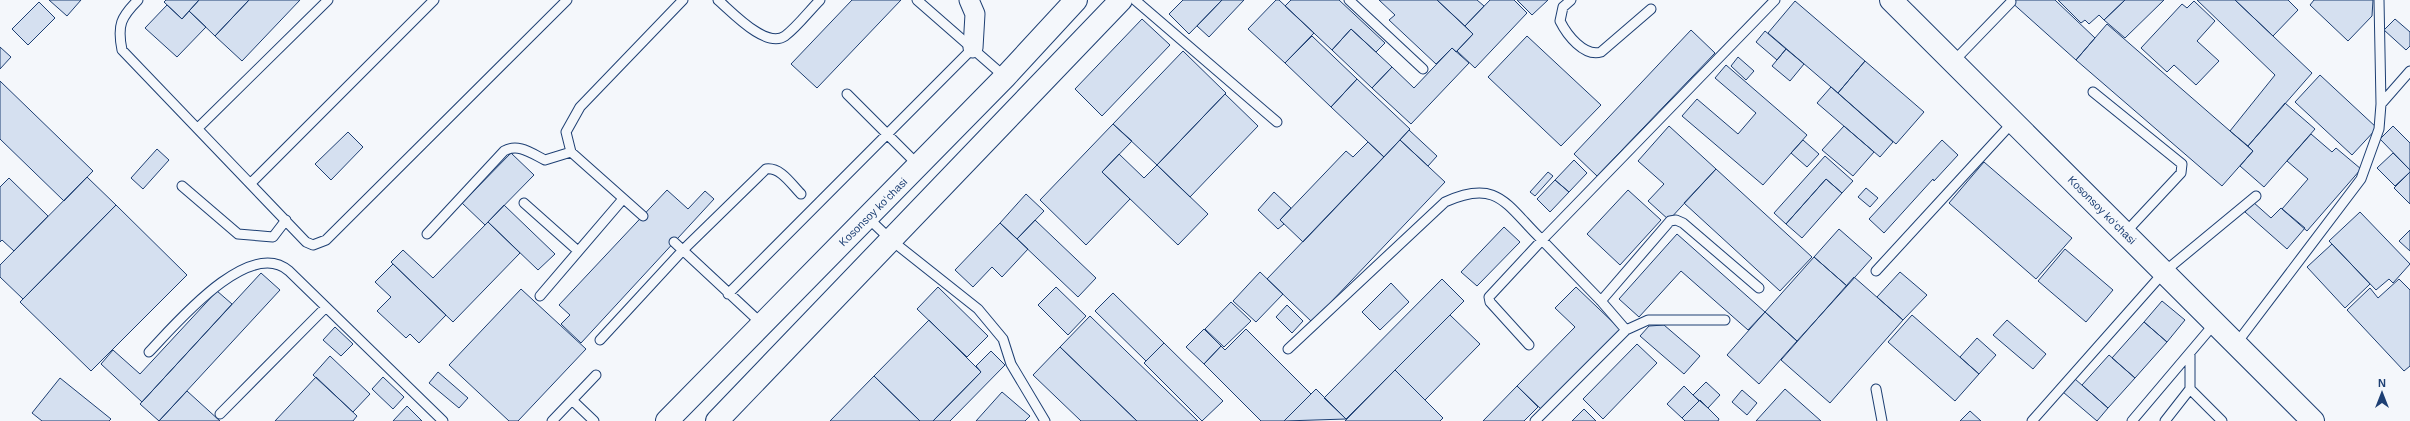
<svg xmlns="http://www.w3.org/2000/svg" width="2410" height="421" font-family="Arial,sans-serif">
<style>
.building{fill:#d5e0f0;stroke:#1d3f73}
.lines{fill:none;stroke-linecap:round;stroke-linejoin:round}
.service-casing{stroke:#1d3f73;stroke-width:11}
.minor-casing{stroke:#1d3f73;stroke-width:21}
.tertiary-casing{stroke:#1d3f73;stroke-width:24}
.secondary-casing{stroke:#1d3f73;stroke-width:24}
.service{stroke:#f4f7fb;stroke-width:9}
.minor{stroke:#f4f7fb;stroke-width:19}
.tertiary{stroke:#f4f7fb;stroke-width:22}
.secondary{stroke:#f4f7fb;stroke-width:22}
.labels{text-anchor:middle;stroke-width:3;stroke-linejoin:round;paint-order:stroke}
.street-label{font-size:11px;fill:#1d3f73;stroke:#f4f7fb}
</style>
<rect width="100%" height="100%" fill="#f4f7fb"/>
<path class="building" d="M49,0H81L67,16Z
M166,0H199L182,19L164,2Z
M199,0H249L215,36L189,11Z
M249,0H300L242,61L215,36Z
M852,0H901L817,88L791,64Z
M1183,0H1222L1189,34L1169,14Z
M1222,0H1244L1209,37L1197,26Z
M1276,0H1279L1314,33L1285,63L1248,29Z
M1291,0H1339L1385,43L1376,52L1351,29L1332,50L1285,6Z
M1379,0H1437L1473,34L1456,52L1452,48L1436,64L1389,20L1395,15Z
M1437,0H1477L1484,6L1465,26Z
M1490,0H1514L1527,13L1475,68L1457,51L1473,34L1465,26Z
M1517,0H1548L1532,15Z
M2009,0H2055L2095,38L2076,60Z
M2058,0H2125L2104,20L2099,15L2089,24L2085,20L2081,23Z
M2125,0H2164L2125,38L2104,20Z
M2197,0H2235L2312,73L2248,146L2230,131L2275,75Z
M2235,0H2288L2298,10L2273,36Z
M2314,0H2373L2372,16L2348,41L2310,5Z
M1795,1L1865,61L1838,93L1768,33Z
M2194,1L2215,21L2197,41L2219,61L2196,85L2174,65L2167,72L2141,48L2182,4L2187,8Z
M39,2L55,18L28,45L12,29Z
M167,5L182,19L189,11L206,27L177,57L145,28Z
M1142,19L1170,45L1102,116L1075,89Z
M2395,19L2410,32V46L2406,50L2384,30Z
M2107,24L2253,151L2222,186L2076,60Z
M1351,29L1392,67L1372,88L1332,50Z
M1691,30L1715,53L1597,176L1574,154Z
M1765,31L1786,49L1777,60L1756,42Z
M1312,36L1357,79L1331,107L1285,63Z
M1527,36L1601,105L1561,146L1488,77Z
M0,47L11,57L0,69Z
M1452,48L1469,63L1411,124L1372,88L1392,67L1414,88Z
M1786,49L1804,64L1790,81L1772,66Z
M1183,51L1226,93L1157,165L1113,124Z
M1738,57L1754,71L1746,80L1731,66Z
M1865,61L1924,112L1896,144L1838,93Z
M1726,65L1807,135L1763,185L1682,116L1697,99L1738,134L1756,113L1715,78Z
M2320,75L2377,128L2352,155L2295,102Z
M1357,79L1410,129L1384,157L1331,107Z
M0,81L93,171L64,201L0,139Z
M1831,87L1893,142L1880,157L1817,103Z
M1225,94L1258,126L1190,197L1157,165Z
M2285,103L2315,129L2264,187L2240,166L2253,151L2248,146Z
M1113,124L1132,141L1102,172L1130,199L1086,245L1040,200Z
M1669,126L1716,169L1669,220L1648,201L1664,184L1638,161Z
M1844,126L1874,152L1853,176L1822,150Z
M2393,126L2410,143V170L2380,139Z
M1409,130L1437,156L1428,166L1400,140Z
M348,132L363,147L331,180L315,164Z
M2311,134L2332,152L2336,148L2361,169L2307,231L2282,209L2308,179L2287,161Z
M1400,140L1445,182L1312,322L1267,279Z
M1803,140L1819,154L1807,167L1791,153Z
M1942,140L1958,155L1934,181L1933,179L1884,233L1869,219Z
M1368,142L1384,157L1303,242L1280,220L1346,151L1353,157Z
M157,149L169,160L143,189L131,178Z
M511,153L534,175L485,225L462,203Z
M2393,153L2410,170V172L2395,186L2377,168Z
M1119,154L1144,178L1157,165L1208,214L1178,245L1102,172Z
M1825,156L1853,181L1842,193L1826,179L1786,224L1774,213Z
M1574,160L1587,173L1569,192L1555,180Z
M1984,162L2072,238L2036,279L1949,203Z
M1716,169L1812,257L1780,291L1684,203Z
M1548,172L1553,176L1535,196L1530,192Z
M2410,172V204L2394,188Z
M87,177L116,205L23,299L0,277V265Z
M9,178L48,216L14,251L2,240L0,242V187Z
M1826,179L1842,193L1802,238L1786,224Z
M1555,180L1569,192L1550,212L1537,199Z
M1866,188L1878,198L1870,207L1858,197Z
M667,190L688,209L705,191L714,199L581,343L561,324L570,315L559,305Z
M1628,190L1661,220L1620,265L1587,234Z
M1274,192L1291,208L1280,220L1284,224L1278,229L1258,210Z
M1026,194L1044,211L1017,239L1000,223Z
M2253,202L2271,218L2281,208L2305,228L2287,249L2245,212Z
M116,205L187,275L91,371L20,302Z
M504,205L555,254L538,270L488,222Z
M2360,212L2410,264L2393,283L2389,279L2376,290L2329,241Z
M1035,220L1096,278L1078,297L1017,239Z
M488,222L520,253L453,322L391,262L403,250L433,278Z
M1000,223L1028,249L1002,277L992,267L973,287L955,270Z
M1504,227L1520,242L1477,286L1461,272Z
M1839,229L1872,258L1847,286L1814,257Z
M2410,230V251L2399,241Z
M1677,234L1765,312L1748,330L1681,271L1639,317L1619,299Z
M2332,244L2370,284L2345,308L2307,267Z
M2065,249L2113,290L2086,322L2038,281Z
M1814,257L1847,286L1797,341L1765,312Z
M393,264L446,315L419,343L410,334L406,338L377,311L391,297L375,282Z
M1260,272L1283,294L1256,322L1233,301Z
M1900,272L1927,295L1903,320L1877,297Z
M261,273L280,290L159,421L140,404Z
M1854,277L1903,320L1830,403L1781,360Z
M1442,279L1464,301L1346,419L1324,398Z
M2399,279L2410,290V366L2404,371L2347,310L2370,288L2378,298Z
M1391,283L1409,302L1380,330L1362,312Z
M938,287L988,336L967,357L917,309Z
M1056,287L1086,316L1068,335L1038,305Z
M1576,287L1620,329L1542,410L1517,386L1575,327L1555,308Z
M521,289L586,349L518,421H509L449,365Z
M217,291L232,304L142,402L101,364L113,350L140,374Z
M1113,293L1164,343L1146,361L1095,311Z
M2162,301L2185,320L2167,342L2144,322Z
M1231,302L1251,321L1224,347L1205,329Z
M1287,305L1303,321L1292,333L1276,317Z
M1765,312L1797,341L1759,384L1727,355Z
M1450,315L1480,344L1425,400L1395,370Z
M1912,315L1979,374L1955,401L1888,342Z
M1090,316L1198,421H1137L1060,347Z
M929,320L981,372L933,421H920L874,376Z
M2007,320L2046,354L2033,369L1993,335Z
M2144,322L2167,342L2135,378L2112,358Z
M1664,325L1700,356L1684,374L1640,336L1649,326Z
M335,327L353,344L341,356L323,340Z
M1204,329L1221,346L1204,364L1186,347Z
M1246,329L1311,394L1284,421H1261L1204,364L1221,346L1225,350Z
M1977,338L1996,355L1979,374L1960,357Z
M1164,343L1223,401L1202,421L1144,363Z
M1637,344L1657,363L1603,419L1583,399Z
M1060,347L1137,421H1081L1033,375Z
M991,351L1005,365L950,421H933L981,372L976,366Z
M2109,355L2135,378L2108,408L2082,385Z
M330,356L370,394L353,412L313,375Z
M1395,370L1443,418L1440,421H1345Z
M438,372L468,398L459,408L429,383Z
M874,376L920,421H830Z
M316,377L357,416L353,421H275Z
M383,377L404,397L393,409L372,389Z
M60,378L111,419L109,421H42L32,413Z
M2075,379L2108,408L2097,421L2063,392Z
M1706,382L1720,395L1708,408L1693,395Z
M1517,386L1538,407L1524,421H1483Z
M1684,386L1699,401L1682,418L1667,404Z
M1316,389L1346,419L1284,421Z
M1785,389L1821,421H1756Z
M1742,390L1757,403L1747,415L1732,402Z
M187,391L220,421H159Z
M1002,392L1030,416L1025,421H976Z
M1700,400L1719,419L1718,421H1685L1682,418Z
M407,406L422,421H393Z
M1584,409L1596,421H1572Z
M1970,411L1981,421H1960Z"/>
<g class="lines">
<g class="service-casing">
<path id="service" d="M138,0C121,17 117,25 122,50L306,242L313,245L326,240L567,0
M718,0C732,12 766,49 785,36C798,26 809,11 820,0
M917,0L1005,77
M1135,0L1277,122
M1349,0L1423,69
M1571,0L1563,7L1560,21C1567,35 1584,57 1601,52L1651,9
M2379,0L2381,104
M1953,62L2011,2
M2093,92L2182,164L2181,173L2125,233
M847,94L918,165
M198,128L328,0
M251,183L434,0
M182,186L238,234L273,237L286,220
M524,203L578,251
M643,216L571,152L566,132L580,107L683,0
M867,217L891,240L978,309L1003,339L1011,364L1045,421
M427,234L504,151C518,143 531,153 545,160L571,152
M674,242L762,324
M1876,271L2013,122
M728,294L973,48
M540,296L623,199
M1601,301L1670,221L1676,220L1683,223L1759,288
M1626,330L1648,320H1725
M600,340L683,250L766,169C781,167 791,184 801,194
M2236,344L2361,179L2379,129L2381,104L2410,71
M1288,349L1445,202C1498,178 1506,205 1542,240L1489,297L1490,302L1529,345
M149,352C174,326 249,236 289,271L443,421
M1876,389L1882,421
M2190,389L2222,421
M572,400L594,421
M220,414L326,307
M552,421L596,375
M1535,421L1626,330L1601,301L1542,240L1775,0
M2032,421L2164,272L2256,196
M2132,421L2215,323
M2165,421L2190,389V353"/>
</g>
<g class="minor-casing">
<path id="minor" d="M969,0L975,14L973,48"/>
</g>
<g class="tertiary-casing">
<path id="tertiary" d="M667,421L1005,77L1076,0
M717,421L1121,0"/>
</g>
<g class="secondary-casing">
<path id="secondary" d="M1891,0L2313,421"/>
</g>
<use href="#service" class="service"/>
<use href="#minor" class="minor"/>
<use href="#tertiary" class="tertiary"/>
<use href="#secondary" class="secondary"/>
</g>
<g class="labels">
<g class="street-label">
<text transform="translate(2102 210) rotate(45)" y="4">Kosonsoy koʻchasi</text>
<text transform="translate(873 212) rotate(-45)" y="4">Kosonsoy koʻchasi</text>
</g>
</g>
<g transform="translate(2382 393)" stroke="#f4f7fb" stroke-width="3" paint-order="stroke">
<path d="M0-3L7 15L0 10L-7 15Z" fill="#1d3f73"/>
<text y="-6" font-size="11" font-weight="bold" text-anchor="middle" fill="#1d3f73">N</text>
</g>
</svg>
